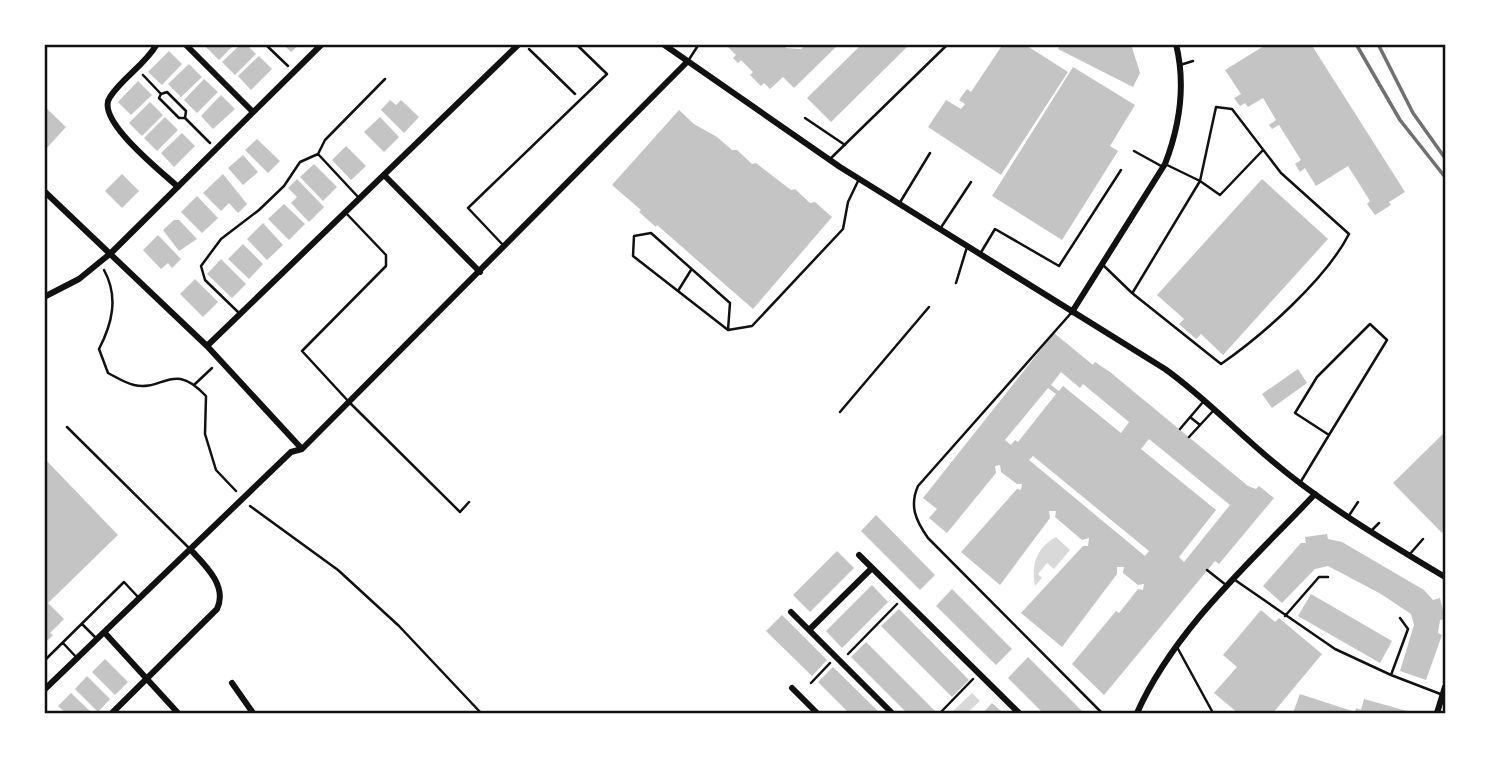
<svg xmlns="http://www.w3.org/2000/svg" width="1489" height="757" font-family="Inter,sans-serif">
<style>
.water{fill:#d9d9d9}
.building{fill:#c4c4c4;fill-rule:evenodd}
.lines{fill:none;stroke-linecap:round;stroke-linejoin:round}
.path{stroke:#111;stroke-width:2.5}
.service{stroke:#111;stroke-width:2.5}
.minor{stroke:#111;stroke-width:6}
.rail{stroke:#707070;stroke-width:3.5}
.neatline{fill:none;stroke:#111;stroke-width:2.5}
</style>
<rect width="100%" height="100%" fill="#fff"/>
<path class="water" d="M1056,537L1070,550L1054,569L1047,563L1038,574L1042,578L1035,586C1031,565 1036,548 1056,537Z
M972,693L980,701L967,713H955L953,711Z"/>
<path class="building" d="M209,44H235L219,60L206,47Z
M241,44H246L256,54L235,75L222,62Z
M283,44H300L291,52Z
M725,44H782L786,48L801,49L806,44H839L794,88L783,77L770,89L764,83L761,86L750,75L753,72L741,60L738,63L733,58L736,55Z
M862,44H910L831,122L807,98Z
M1003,44H1024L1068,72L1001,175L928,127L946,100L961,109L965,104L959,100L967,89L971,92Z
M1061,44H1131L1140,73L1133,87L1058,49Z
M1267,44H1311L1405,192L1389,202L1391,205L1375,215L1367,204L1370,201L1348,166L1316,186L1305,168L1300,172L1295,164L1301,160L1279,125L1272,129L1269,125L1276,120L1263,98L1248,107L1245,103L1240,106L1234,98L1241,94L1225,70Z
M169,51L182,64L162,85L148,72Z
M259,56L272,69L251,90L238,76Z
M189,64L202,77L181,97L168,84Z
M1073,67L1135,105L1110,146L1118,151L1062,240L992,196Z
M204,79L218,92L197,113L184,100Z
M138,81L152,95L131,115L118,102Z
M221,95L235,109L213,129L201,116Z
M390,100L396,105L401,100L419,117L404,133L381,110Z
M150,102L163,115L142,136L129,123Z
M44,106L66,127L44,151Z
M679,110L694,124L717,137L732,150H737L752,164L756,163L791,190L795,189L810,203L815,202L832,217L753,309L657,225L656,227L639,212L641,210L612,185Z
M165,117L178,130L157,151L144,138Z
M380,117L399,137L384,152L364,132Z
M182,133L195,146L174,167L161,153Z
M257,139L280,161L268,173L245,150Z
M346,146L366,166L351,180L332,160Z
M243,155L258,172L243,185L228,168Z
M314,164L337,187L323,201L300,177Z
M122,174L139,191L122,208L105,191Z
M223,174L247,204L238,213L229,203L221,211L203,193Z
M297,179L324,207L309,222L291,203L297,197L288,188Z
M1262,179L1328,239L1223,355L1201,334L1196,339L1179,324L1184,319L1157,295Z
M197,196L218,218L202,233L181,212Z
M284,204L305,224L289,240L268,219Z
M174,220H179L197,239L179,251L163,230Z
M263,223L283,245L267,260L247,239Z
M158,235L181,259L172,268L168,263L161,269L143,250Z
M243,244L263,264L249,279L228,259Z
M221,259L246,284L232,298L207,274Z
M195,279L218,302L203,317L180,294Z
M1054,333L1093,365L1095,362L1110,372L1248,486L1256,489L1259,486L1274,498L1219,564L1215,561L1104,695L1072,664L1116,611L1119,613L1138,589L1143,590L1144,584L1138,585L1123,573L1124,567H1117V574L1062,647L1021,613L1083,546H1088L1089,538L1082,540L1055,517L1056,511H1049L1050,518L1000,585L961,552L1017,489L1021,490L1022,484H1017L1001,472L1000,465L995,466L996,473L947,533L929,518L937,509L923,498ZM1061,372L1080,388L1083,384L1129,422L1121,433L1063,386L1059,391L1051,385ZM1048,388L1056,394L1018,442L1015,440L1011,445L1005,440ZM1149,439L1230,505L1184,562L1179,557L1216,510L1141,449ZM1033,456L1149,551L1145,556L1029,460Z
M1298,369L1307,383L1272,408L1262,394Z
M1445,432V529L1442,533L1393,483Z
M44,458L118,535L48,603L64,619L50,633L53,635L48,640L44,639Z
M876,515L935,575L920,590L861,531Z
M1327,534L1328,539L1342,542L1424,590L1433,600L1440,598L1445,619L1440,620L1438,633L1442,635L1426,680L1400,671L1414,625L1411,614L1381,594L1328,566L1315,569L1282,603L1263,586L1301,543H1306L1305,537Z
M837,551L854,568L810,612L793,595Z
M872,585L888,602L842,648L826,631Z
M952,589L1012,649L996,665L936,606Z
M1311,594L1392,641L1380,663L1298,616Z
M899,609L969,680L952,697L881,626Z
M1261,610L1275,622L1279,618L1322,654L1273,713H1238L1214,693L1237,667L1223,655Z
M782,615L827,660L812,676L766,631Z
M866,642L936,712L935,713H907L851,657Z
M1028,657L1084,713H1043L1008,678Z
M105,659L128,682L115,695L92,672Z
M833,667L880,713H849L818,682Z
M87,676L110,699L98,712L75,689Z
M71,693L92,713H66L58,706Z
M1300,694L1355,712L1356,708L1361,710L1364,699L1407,711L1406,713H1293Z
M992,703L1003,713H983Z"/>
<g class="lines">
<path class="path" d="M265,44L288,66
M529,49L575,94
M143,75L161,94L159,98L179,118H185L210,143
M161,94L167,92L186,111L185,118
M104,270C119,297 112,324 99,349L108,373C116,377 125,383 134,385C163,392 173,360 206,396L205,434L216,470L236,491
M195,384L212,368
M250,506L338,570L399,626L481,713
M848,654L897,604
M811,683L830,663
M940,713L973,679"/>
<path class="service" d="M688,61L699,44
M1180,65L1193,61
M805,118L845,145
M1134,151L1163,167
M318,154L325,140L385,79
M829,160L948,44
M899,204L930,153
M345,212L386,255V266L302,351L349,402L460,512L469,502
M940,229L971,182
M503,245L468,208L607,74L576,44
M980,254L995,229L1059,266L1121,170
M1103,265L1132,293L1221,364C1263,335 1326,279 1349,234L1281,173L1232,109L1216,107L1200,181L1220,195L1263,150
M956,283L967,247
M678,291L691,270
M1133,292L1200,181L1165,164
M238,312L205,280L201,266L221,239L259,210L284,186L300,162L318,154L359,198
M1072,312L918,486C909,506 916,521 928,538L1102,713
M1370,324L1387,340L1329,435L1295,413L1317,377Z
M728,330L730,303L651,233L634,236L633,256L728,330L752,326L843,229L848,202L859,179
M840,412L929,307
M1190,417L1200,425
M67,427L190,549
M1180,429L1203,402
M1189,437L1213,411
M1300,483L1329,435
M1348,517L1358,502
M1372,530L1379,523
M1409,555L1423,539
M1207,570L1226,585
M1235,580L1335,649L1391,675L1443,695
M1285,616L1319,577H1328
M82,624L97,639
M63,643L77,658
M1177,647L1213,713
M44,661L124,582L138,597
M1391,675L1408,629L1400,618"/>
<path class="minor" d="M157,44C145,65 123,77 110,97C94,119 162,172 178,187
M185,44L253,112
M663,44L840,167L1165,369C1203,396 1235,430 1271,460C1324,505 1385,541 1445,577
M384,175L480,272
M44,191L207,346L302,449
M44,297L79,279L111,253L322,44
M1072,312L1165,164C1180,125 1186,85 1176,44
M207,346L519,44
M859,555L1019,713
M791,612L892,713
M809,630L872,568
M104,632L178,713
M232,683L253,713
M792,688L817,713
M44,690L291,452L302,449L688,61
M112,713L217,609C228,586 205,565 190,549
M1137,713C1175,628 1252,561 1315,494
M1437,713L1445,687"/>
<path class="rail" d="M1356,44L1400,120L1445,177
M1378,44L1413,113L1445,158"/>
</g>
<rect width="1489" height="757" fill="none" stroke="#ffffff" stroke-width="91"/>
<rect x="46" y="46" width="1398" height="666" class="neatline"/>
</svg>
